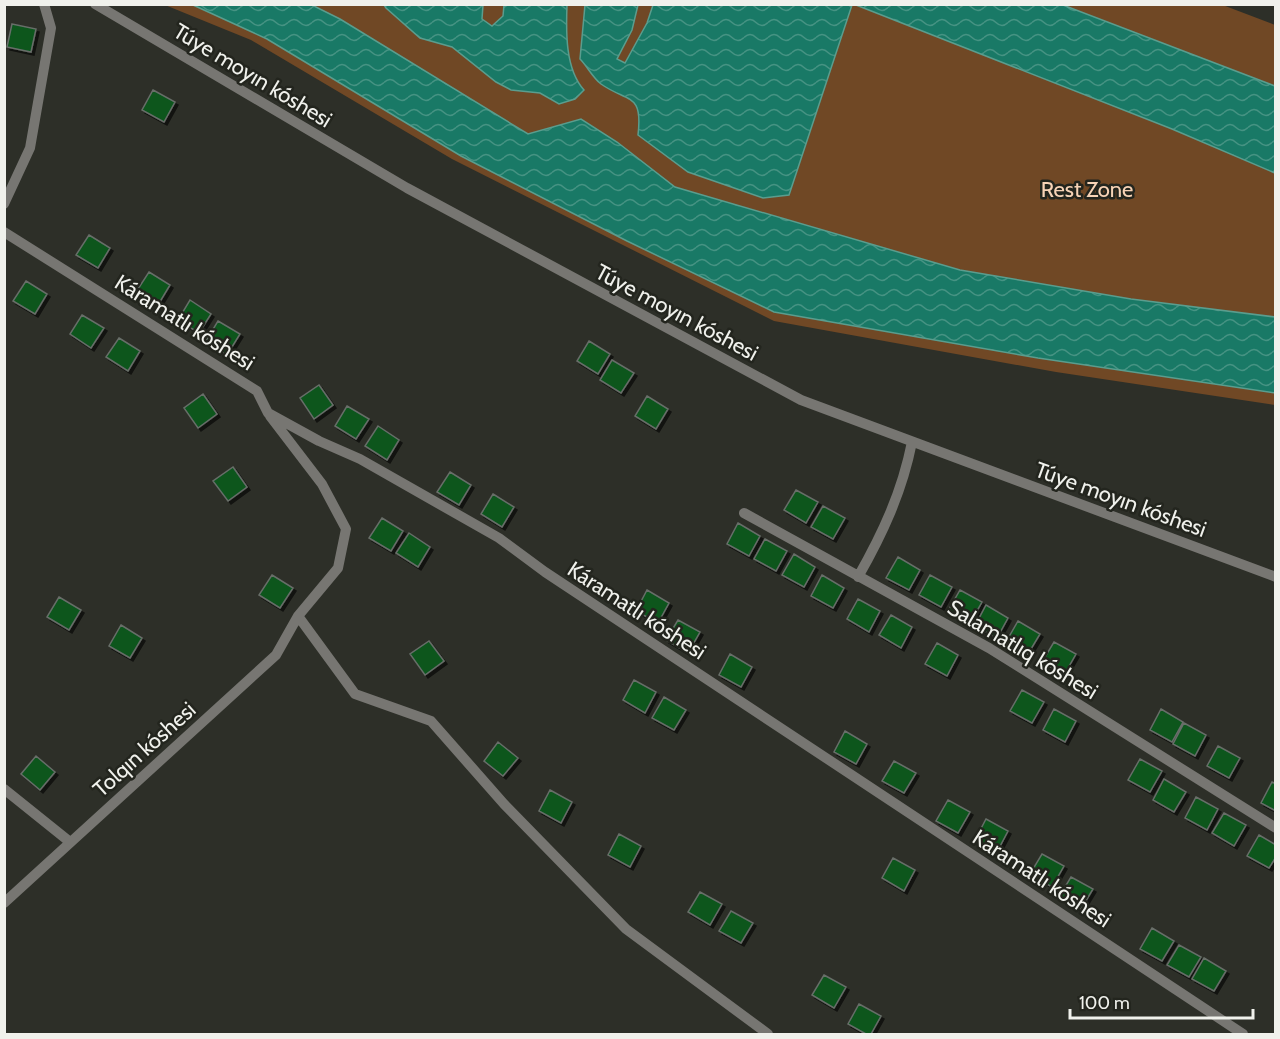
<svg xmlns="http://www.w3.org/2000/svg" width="1280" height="1039" font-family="Cabin,sans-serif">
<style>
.park{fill:#704825}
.water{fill:url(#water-waves);stroke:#5a9d8e;stroke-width:1.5}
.building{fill:#09561f;stroke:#676e68;stroke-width:1.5;filter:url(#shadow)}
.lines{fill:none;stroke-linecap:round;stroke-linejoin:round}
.minor{stroke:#777672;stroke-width:10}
.labels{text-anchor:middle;stroke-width:5;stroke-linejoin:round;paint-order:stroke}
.street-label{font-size:22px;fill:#f0f1ec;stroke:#23251e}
.park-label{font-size:22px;fill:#f7d3b6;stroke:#23251e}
</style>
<defs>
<pattern id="water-waves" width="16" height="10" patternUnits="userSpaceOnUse" patternTransform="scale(1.5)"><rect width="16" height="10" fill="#197966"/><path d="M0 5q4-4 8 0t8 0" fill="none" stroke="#469383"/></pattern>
<filter id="shadow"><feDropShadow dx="3" dy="3" stdDeviation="0" flood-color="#0009"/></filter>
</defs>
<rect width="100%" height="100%" fill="#2d2f28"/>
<path class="park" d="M1220,4L1275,25V405L1056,372L774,321L452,159L251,40L165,5Z"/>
<path class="water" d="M193,5H312L340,19L528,134L581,119L617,142L675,187L960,270L1131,299L1275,317V393L1038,358L774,312L627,241L461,156L267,39Z
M384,5H483L482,19L492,26L503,16L504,5H567C566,31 565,69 584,90L575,99L559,104L540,93L511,90L496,82L452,47L420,38L386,8Z
M585,5H638L632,30L617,59L625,63L647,23L653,5H852L789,195L763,198L688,172L638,135C643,92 628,103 601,84C593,78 587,66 580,59Z
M856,5H1063L1275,86V173L1172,129Z"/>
<path class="building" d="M12,24L36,29L31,52L7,47Z
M153,90L175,102L164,122L142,110Z
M89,235L110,248L98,268L76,255Z
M149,272L170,285L158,305L136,292Z
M26,281L47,294L35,314L13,301Z
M190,300L211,314L199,333L178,320Z
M82,315L104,328L91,348L70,334Z
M218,321L240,334L227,355L206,341Z
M119,338L140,351L128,371L106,357Z
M589,341L610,354L598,374L577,361Z
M612,360L634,373L621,393L600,380Z
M319,385L333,405L314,419L300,398Z
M203,394L217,414L198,428L184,408Z
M647,396L668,409L656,429L635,416Z
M347,406L369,419L356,439L335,426Z
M378,426L399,440L387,460L365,446Z
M233,467L247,487L228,501L213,481Z
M450,472L471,485L459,505L437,492Z
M796,490L818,502L806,523L784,510Z
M493,494L514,507L502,527L481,514Z
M823,506L845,518L833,539L811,527Z
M382,518L403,531L391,551L369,538Z
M738,523L760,536L749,556L727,544Z
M409,533L430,547L418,567L396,553Z
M765,539L787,551L776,571L754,559Z
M794,554L815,567L804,587L782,575Z
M898,557L920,570L909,590L886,578Z
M272,575L293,588L280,608L259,595Z
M822,575L844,588L833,608L811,596Z
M930,575L952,587L941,607L919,595Z
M647,590L669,603L658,623L636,611Z
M960,590L982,602L970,623L948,611Z
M59,597L81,610L69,630L47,617Z
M858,599L880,611L869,632L847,619Z
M986,605L1008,618L997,638L975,626Z
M891,615L912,627L901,648L879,635Z
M678,620L700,632L688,653L666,640Z
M1018,621L1040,634L1028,654L1006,642Z
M121,625L142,638L130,658L109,646Z
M429,641L444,661L425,675L410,654Z
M1054,642L1076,654L1064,675L1042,662Z
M937,643L958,655L947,676L925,664Z
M730,654L752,667L741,687L719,675Z
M634,680L656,692L645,713L623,700Z
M1022,690L1044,702L1032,723L1010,711Z
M664,697L686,710L674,730L652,718Z
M1054,709L1076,721L1065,742L1043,730Z
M1161,709L1183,722L1172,742L1150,730Z
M1184,723L1206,735L1195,756L1173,744Z
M845,731L867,744L856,764L834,752Z
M498,742L518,758L503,776L484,761Z
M1218,746L1240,758L1229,778L1207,766Z
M36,756L55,772L40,790L21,774Z
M1140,759L1162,771L1150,792L1128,780Z
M894,761L916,773L904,793L882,781Z
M1164,779L1186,792L1174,812L1153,800Z
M1272,782L1276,784V811L1261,803Z
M550,790L572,802L561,823L539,811Z
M1196,797L1218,809L1207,830L1185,818Z
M948,800L970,812L958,833L936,821Z
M1224,813L1246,825L1234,846L1212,833Z
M986,819L1008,831L997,852L975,840Z
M619,834L641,846L630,867L608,855Z
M1259,835L1276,845V857L1269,868L1247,856Z
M1042,854L1064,866L1052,887L1030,874Z
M893,858L915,870L904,891L882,878Z
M1071,877L1093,889L1081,909L1059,897Z
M700,892L722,904L710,925L688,912Z
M731,911L753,923L741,943L719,931Z
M1152,928L1174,941L1162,961L1140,949Z
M1179,945L1201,957L1189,977L1167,965Z
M1204,958L1226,971L1214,991L1192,979Z
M824,975L846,987L834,1008L812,995Z
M859,1004L881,1016L871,1034H866L848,1024Z"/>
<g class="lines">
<path class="minor" d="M95,4L407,188L801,400L1276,577
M4,204L30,148L51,28L44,4
M4,232L257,391L268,413L319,441L360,459L499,538L545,572L1243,1034
M744,513L989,648L1276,828
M858,577C883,533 902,492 912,442
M298,616L355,694L431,721L504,804L626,929L768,1034
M4,789L70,842
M4,903L276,655L298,616L338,568L346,529L322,484L270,416"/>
</g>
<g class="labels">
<g class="street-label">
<text transform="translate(253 75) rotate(31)" y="8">Túye moyın kóshesi</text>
<text transform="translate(677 312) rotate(28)" y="8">Túye moyın kóshesi</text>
<text transform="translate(185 322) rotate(32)" y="8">Káramatlı kóshesi</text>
<text transform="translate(1121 499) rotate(20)" y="8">Túye moyın kóshesi</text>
<text transform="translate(637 610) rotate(33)" y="8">Káramatlı kóshesi</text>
<text transform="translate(1023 649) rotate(31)" y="8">Salamatlıq kóshesi</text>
<text transform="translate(144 749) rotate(-42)" y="8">Tolqın kóshesi</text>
<text transform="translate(1042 878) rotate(33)" y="8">Káramatlı kóshesi</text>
</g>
<g class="park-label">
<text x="1087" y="197">Rest Zone</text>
</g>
</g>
<rect width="1280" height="1039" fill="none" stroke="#f0f1ec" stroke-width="12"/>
<path d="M1070 1009v9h183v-9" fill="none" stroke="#f0f1ec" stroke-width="3"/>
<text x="1079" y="1009" font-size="18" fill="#f0f1ec" stroke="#23251e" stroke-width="4.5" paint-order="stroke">100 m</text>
</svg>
